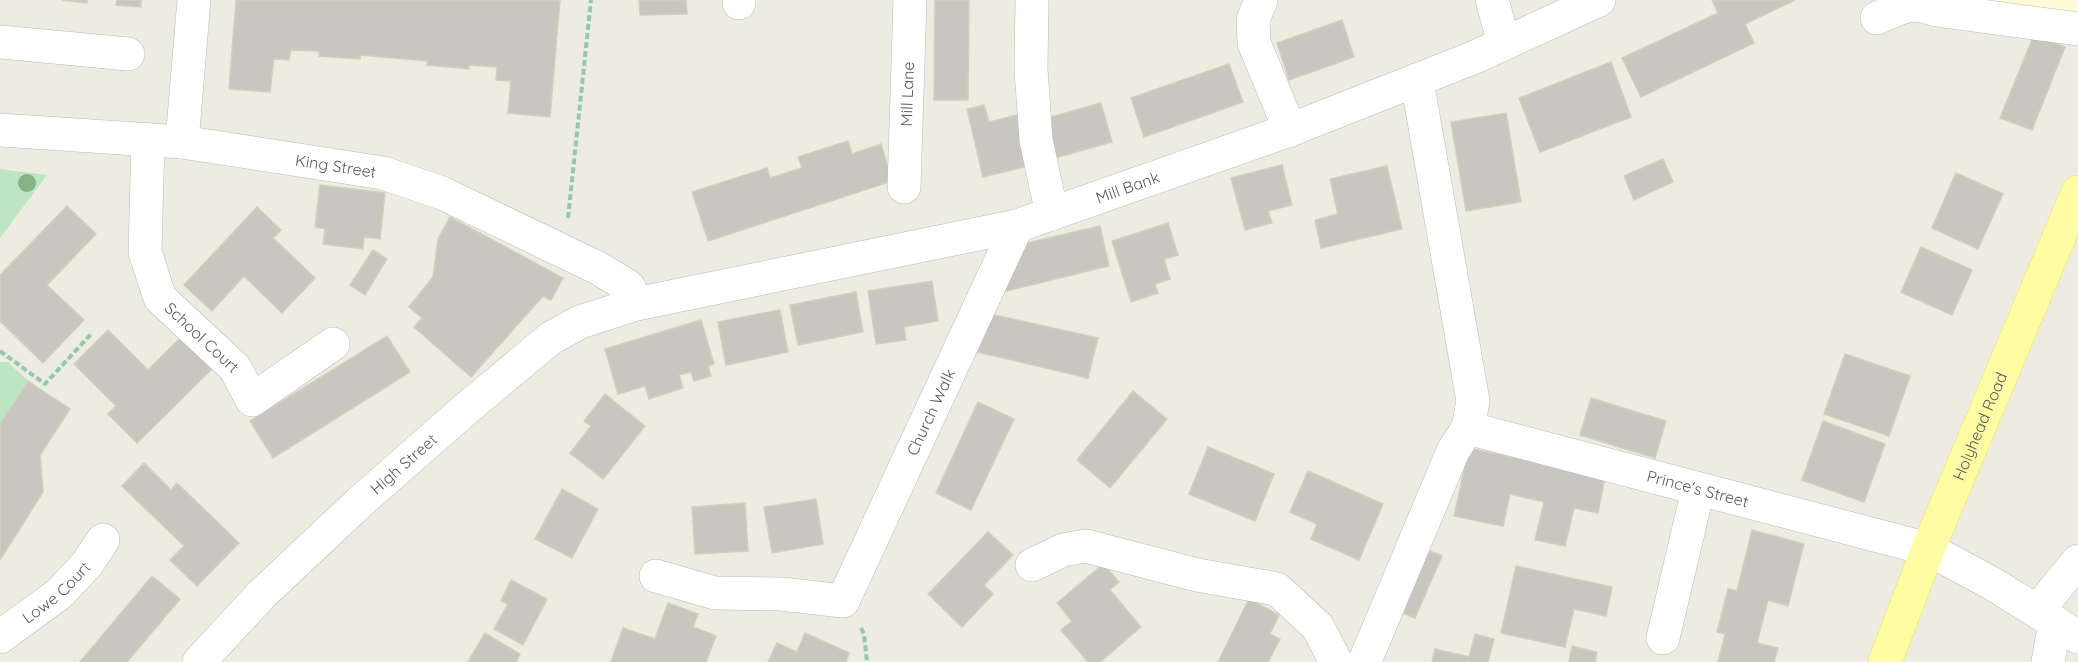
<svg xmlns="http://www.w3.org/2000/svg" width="2078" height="662" font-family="Quicksand,sans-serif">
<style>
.commercial{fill:#fffbd5}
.green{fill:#bce6c2}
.building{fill:#c8c6be;stroke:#d2cfbf;stroke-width:1.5}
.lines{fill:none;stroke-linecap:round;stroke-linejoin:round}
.minor-casing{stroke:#b9bac1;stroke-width:34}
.major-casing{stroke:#f6de52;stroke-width:34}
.path{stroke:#95c7aa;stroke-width:4;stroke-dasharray:6 3;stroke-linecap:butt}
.minor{stroke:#fff;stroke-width:33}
.major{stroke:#fffda4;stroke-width:33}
.tree{fill:#86b288}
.labels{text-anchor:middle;stroke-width:5;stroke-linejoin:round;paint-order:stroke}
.street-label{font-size:16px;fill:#5a5c63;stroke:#fff}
</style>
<rect width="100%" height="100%" fill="#edece1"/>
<path class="commercial" d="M1988,0H2078V22L1990,4Z"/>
<path class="green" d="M0,169L47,175L0,238Z
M0,362H8L28,381L0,424Z"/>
<path class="building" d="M62,0H87V3Z
M117,0H141V7L116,5Z
M236,0H560L550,117L508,113L511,81L496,80L497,67L469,65V69L427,65L428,61L360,55V59L319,56V51L291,50L289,60L274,59L270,92L229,89Z
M639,0H686L687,14L640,15Z
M935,0H969L968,100H934Z
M1712,0H1795L1745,24L1754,43L1641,97L1622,58L1718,13Z
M1342,20L1354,57L1289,80L1277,43Z
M2034,35L2065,47L2032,130L2000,118Z
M1611,62L1631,117L1540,152L1519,98Z
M1229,64L1243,102L1144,137L1131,98Z
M1101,103L1112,142L1055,158L1044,119Z
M984,105L989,122L1021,114L1033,165L983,177L967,109Z
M1506,113L1521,202L1466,211L1451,122Z
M848,141L852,154L881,144L892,181L708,241L692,192L767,168L770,178L802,168L798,157Z
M1663,159L1673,182L1634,200L1624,176Z
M1282,165L1292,205L1268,211L1272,223L1245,230L1231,178Z
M1387,166L1402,229L1321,248L1315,220L1338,214L1330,179Z
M1956,173L2003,194L1978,249L1932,228Z
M320,185L385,193L380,239L364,237L363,249L323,244L325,229L315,227Z
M67,206L96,234L47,285L84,320L43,363L0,321V275Z
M257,207L281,230L273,238L315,278L282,313L244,276L212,311L184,285Z
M450,217L563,278L551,300L543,296L471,377L414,327L422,318L409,307L433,277L438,239Z
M1168,223L1178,255L1164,259L1170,279L1155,284L1158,293L1131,302L1112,241Z
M1100,226L1109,266L995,294L1014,246Z
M1921,247L1972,270L1952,315L1901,292Z
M373,250L387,259L365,295L350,285Z
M932,281L938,321L904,327L906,340L876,344L868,291Z
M856,292L863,332L798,345L790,305Z
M780,310L788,352L726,365L718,322Z
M990,314L1098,338L1088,378L973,351Z
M701,320L714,364L708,366L711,376L694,381L691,372L679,375L683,388L649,399L645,386L618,394L605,349Z
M108,330L148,370L187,331L219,362L137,443L108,414L116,406L74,364Z
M387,336L410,372L273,458L250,421Z
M1845,354L1910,376L1889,436L1824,414Z
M28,381L70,409L40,455L43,492L0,560V424Z
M1133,391L1167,419L1110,488L1077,460Z
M605,394L645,426L603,479L570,453L591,426L584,421Z
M1591,398L1666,421L1655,458L1580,435Z
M978,402L1014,419L971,510L936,493Z
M1823,421L1885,444L1864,502L1802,480Z
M1208,447L1274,474L1255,521L1189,494Z
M1469,448L1605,477L1598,513L1574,508L1565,546L1535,540L1544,502L1510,494L1503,526L1454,516Z
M144,463L171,490L177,483L239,543L197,586L170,560L184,546L122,486Z
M1308,471L1383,504L1359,560L1311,539L1317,524L1290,512Z
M562,489L598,509L572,558L535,539Z
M816,499L823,544L772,553L764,507Z
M745,503L748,551L695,554L692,507Z
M1752,530L1804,544L1788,606L1768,600L1757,643L1778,648L1774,662H1718L1725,634L1717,632L1728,589L1737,591Z
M988,532L1013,555L984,585L993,594L962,627L928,594Z
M1422,548L1442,556L1415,618L1396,610Z
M1103,564L1119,582L1110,590L1141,627L1100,662H1088L1061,630L1072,621L1057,603Z
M1516,566L1612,587L1606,616L1574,609L1565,647L1501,633Z
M152,576L180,599L127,662H80Z
M511,580L547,599L523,645L494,629L508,604L501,601Z
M1249,599L1279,615L1270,634L1280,639L1268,662H1218Z
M668,603L698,614L693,627L716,636L706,662H611L623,628L655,639Z
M485,633L520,654L516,662H468Z
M805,633L849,653L846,662H768L777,643L797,652Z
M1475,634L1494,639L1488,662H1432L1435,649L1469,657Z
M1572,646L1597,652L1595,662H1569Z"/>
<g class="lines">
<g class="minor-casing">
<g id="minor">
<path d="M1032,0L1031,69L1036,140L1052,214"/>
<path d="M1261,0L1253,20L1254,43L1290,130"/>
<path d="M1492,0L1504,43"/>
<path d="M739,3V0"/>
<path d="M1877,18C1901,8 1910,0 1936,10L2078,29"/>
<path d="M0,42L128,54"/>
<path id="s1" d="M1417,81L1473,401L1468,428L1928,549L1993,584L2078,637"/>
<path id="s2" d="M0,130L182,142L383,173L442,193L598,268L629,287L636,304"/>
<path id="s3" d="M148,140L145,252L160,298L235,368L252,400L333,344"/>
<path d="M182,142L194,0"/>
<path id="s4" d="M904,187L910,0"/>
<path d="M1032,565L1063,550L1086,546L1197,575L1277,589L1318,627L1336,662"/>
<path id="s5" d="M656,576L715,593L781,594L843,601L1017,226"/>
<path d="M2037,611L2078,561"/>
<path id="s6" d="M0,637L60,593L87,564L103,540"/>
<path d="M1663,638L1698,490"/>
<path d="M1365,661L1453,451L1468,428"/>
<path id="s7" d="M199,662L262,594L360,502L467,408L551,338L580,322L636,304L1017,226L1290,130L1475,57L1599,0"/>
<path d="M2048,662L2055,622"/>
</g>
</g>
<g class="major-casing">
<g id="major">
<path id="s8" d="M1885,662L1928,549L2078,192"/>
</g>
</g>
<path class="path" d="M568,218L591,0
M0,351L45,384L92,333
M861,628L864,634L867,662"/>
<use href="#minor" class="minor"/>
<use href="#major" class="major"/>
</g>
<circle class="tree" cx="27" cy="183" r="9"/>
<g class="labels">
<g class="street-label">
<text dy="6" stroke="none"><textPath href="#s4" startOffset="93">Mill Lane</textPath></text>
<text dy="6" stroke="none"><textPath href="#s2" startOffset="338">King Street</textPath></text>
<text dy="6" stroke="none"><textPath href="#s7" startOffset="1077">Mill Bank</textPath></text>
<text dy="6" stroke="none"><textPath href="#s3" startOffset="218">School Court</textPath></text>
<text dy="6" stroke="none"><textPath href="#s5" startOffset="398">Church Walk</textPath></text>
<text dy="6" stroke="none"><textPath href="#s8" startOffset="254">Holyhead Road</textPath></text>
<text dy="6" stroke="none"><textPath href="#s7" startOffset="285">High Street</textPath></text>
<text dy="6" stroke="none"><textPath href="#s1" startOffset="590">Prince's Street</textPath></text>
<text dy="6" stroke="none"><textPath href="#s6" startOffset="72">Lowe Court</textPath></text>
</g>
</g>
</svg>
